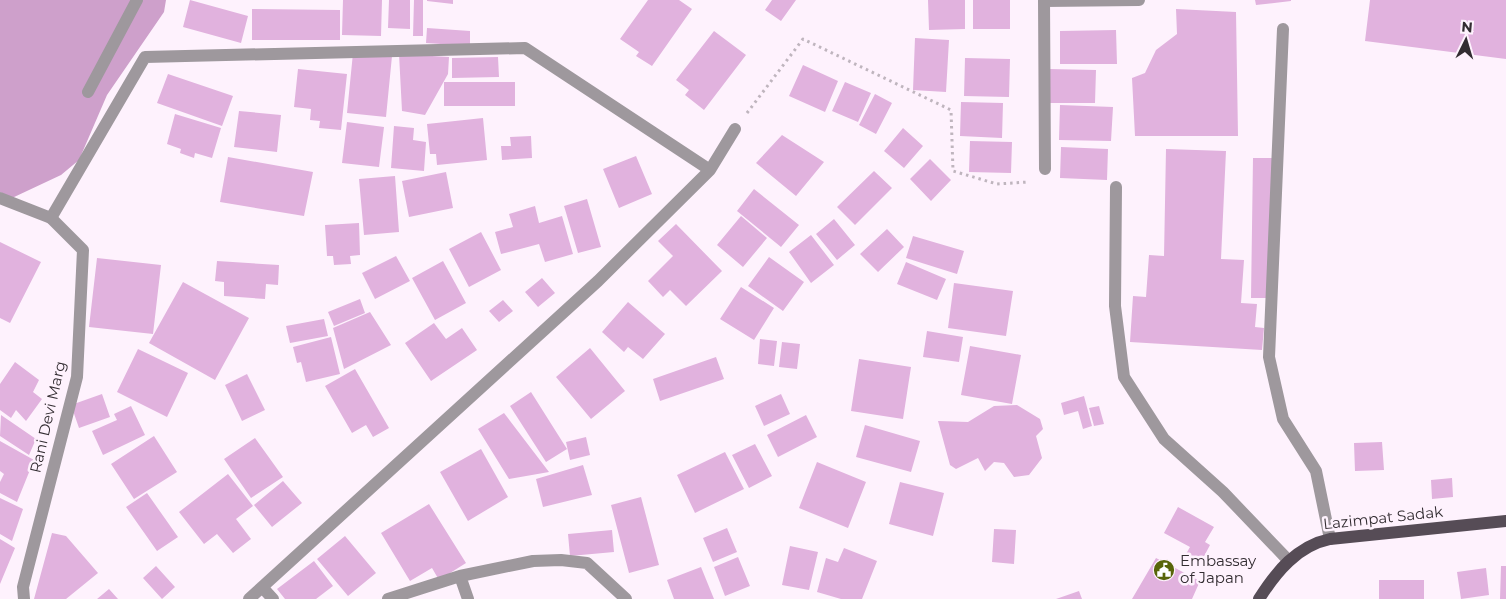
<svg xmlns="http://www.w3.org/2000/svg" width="1506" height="599" font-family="Montserrat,sans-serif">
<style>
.forest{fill:#cea0cb}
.building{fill:#e1b2de}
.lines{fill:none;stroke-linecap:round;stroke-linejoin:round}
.path{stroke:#bfb5be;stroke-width:3;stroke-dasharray:2.5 4;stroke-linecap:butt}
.service{stroke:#9e989d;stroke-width:12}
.pedestrian{stroke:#9e989d;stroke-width:12}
.minor{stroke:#9e989d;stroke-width:12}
.tertiary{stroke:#9e989d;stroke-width:12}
.primary{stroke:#564c56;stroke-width:12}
.labels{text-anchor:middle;stroke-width:5;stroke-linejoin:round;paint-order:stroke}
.street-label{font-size:15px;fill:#322c31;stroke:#fef2fd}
.poi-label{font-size:15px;fill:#322c31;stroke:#fef2fd;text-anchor:start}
</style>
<rect width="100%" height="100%" fill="#fef2fd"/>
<path class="forest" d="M0,0H166L164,12L107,95L79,160L61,175L12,198L0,192Z"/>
<path class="building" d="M190,0L248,16L241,43L183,27Z
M343,0H382L381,36L342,35Z
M389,0H410V29L388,28Z
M414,0H423V36H413Z
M427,0H453V4L427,1Z
M648,0H679L692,9L652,66L636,56L639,52L620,39Z
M772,0H796L781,21L765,10Z
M928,0H965V29L929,30Z
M973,0H1010V29H973Z
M1255,0H1291V1L1256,5Z
M1370,0H1506V59L1365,41Z
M252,9L340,10V40H252Z
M1176,9L1236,12L1238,136H1135L1132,78L1145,73L1156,50L1177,34Z
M427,28L470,31V46L426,43Z
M1116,30L1117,64H1060V31Z
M714,31L746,55L704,110L685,95L689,90L676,80Z
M915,38L949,40L946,92L913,90Z
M353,53L392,56L386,117L347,113Z
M399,54L449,57L448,74L425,115L402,111Z
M498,57L499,77L452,78V58Z
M965,58L1010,59L1009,97L964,96Z
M803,65L838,81L825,112L789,96Z
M298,69L347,74L341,130L319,128L320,121L310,120L311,109L294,107Z
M1049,69L1096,70L1095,103H1049Z
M168,74L233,96L222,126L157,103Z
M444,82H515V106H444Z
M845,82L871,93L858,122L832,111Z
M875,94L892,103L876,134L859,125Z
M961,102L1003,103L1002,138L960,136Z
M1060,105L1113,107L1111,141L1059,140Z
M239,111L281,115L277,152L234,147Z
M175,114L221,128L212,158L195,153L194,158L180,153L181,149L167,144Z
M483,118L487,160L437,165L436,154H430L427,124Z
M347,122L384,127L379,167L342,163Z
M394,126L414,128L413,140L426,142L424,171L391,168Z
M903,128L923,146L904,168L884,151Z
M782,135L824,162L796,196L756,163Z
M531,136L532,158L502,160L501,146H511L510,137Z
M970,141L1012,142L1011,173L969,172Z
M1061,147L1108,149L1107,180L1060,178Z
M1166,149L1226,151L1221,259L1244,260L1241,303L1257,304L1255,327L1264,328L1262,350L1130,342L1133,296L1146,297L1149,255L1164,256Z
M636,156L652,194L619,208L603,169Z
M228,157L313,172L304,216L220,202Z
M1253,158H1279L1277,298H1251Z
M930,159L951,180L931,201L910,179Z
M874,171L892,188L855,225L837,207Z
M446,172L453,208L409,217L402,181Z
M395,176L399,232L364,235L359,179Z
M754,189L799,225L781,247L737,211Z
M587,199L601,247L578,253L564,206Z
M535,206L539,223L562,216L573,254L545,262L539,244L501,254L495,232L513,227L509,214Z
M741,216L767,238L743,267L717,245Z
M834,219L855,245L837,260L816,234Z
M359,223L360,255L350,256L351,264L334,265L333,256H327L325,225Z
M676,224L722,271L686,306L670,290L663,297L648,281L673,256L658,241Z
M887,229L904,247L878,272L860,254Z
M481,232L501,270L469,287L449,249Z
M811,235L834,265L811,283L789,252Z
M913,236L964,251L957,274L906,258Z
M0,242L41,262L10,323L0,318Z
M396,256L410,281L375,299L362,273Z
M769,257L804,282L783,311L748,286Z
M97,258L161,265L153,334L89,327Z
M217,261L279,265L278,285L266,284L265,299L224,296V282L215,281Z
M443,261L466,303L435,320L412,278Z
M906,262L946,279L937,300L897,284Z
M542,278L555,293L538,307L525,292Z
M183,282L249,318L215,380L149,343Z
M954,283L1013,291L1006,336L948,328Z
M741,287L774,308L754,340L720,319Z
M360,299L365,313L334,326L328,312Z
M503,300L513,311L499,322L489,311Z
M628,302L665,334L643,359L628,347L624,352L602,332Z
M370,312L391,345L344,369L333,328Z
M324,319L328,336L290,343L286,326Z
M434,323L446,339L462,328L477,350L431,381L405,343Z
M927,331L963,337L959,362L923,357Z
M331,337L340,374L306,382L301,362L297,363L293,347Z
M760,339L777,341L774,366L758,364Z
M782,342L800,344L797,369L779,367Z
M970,346L1021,355L1012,404L961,395Z
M590,348L625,391L591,419L556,377Z
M138,349L188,373L167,417L117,392Z
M716,357L724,379L660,401L653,379Z
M859,359L911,367L903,419L851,411Z
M15,362L39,380L33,392L42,399L26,421L16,410L11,418L0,410V384Z
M355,369L389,428L373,437L366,425L352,433L325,386Z
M247,374L265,410L242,421L225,385Z
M531,392L567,449L546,462L510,406Z
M102,394L110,417L79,428L71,405Z
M781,394L790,414L764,426L755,406Z
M1084,396L1092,426L1083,429L1078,411L1064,415L1061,403Z
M1017,405L1040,419L1043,429L1036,436L1042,458L1029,475L1014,477L1004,463L994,462L985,471L978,458L956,469L950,465L938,421L968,422L994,406Z
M131,406L145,435L103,455L92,431L117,420L114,414Z
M1099,406L1104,424L1094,426L1089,408Z
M504,413L549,472L509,479L478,429Z
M1,415L36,439L29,455L0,436Z
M806,415L817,437L778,457L767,435Z
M865,425L920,441L911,472L856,457Z
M154,436L177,472L134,499L111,464Z
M586,437L590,455L570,460L566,442Z
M255,438L283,477L251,498L224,459Z
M0,441L34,460L17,502L0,493V482L4,474L0,471Z
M1382,442L1384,470L1355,471L1354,443Z
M755,444L772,476L749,488L732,455Z
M481,449L508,497L468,521L440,472Z
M725,452L744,489L695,513L677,475Z
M817,462L866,482L848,528L799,508Z
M583,465L592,495L543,507L536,479Z
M228,474L253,506L236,519L251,539L233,553L217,534L204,544L179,512Z
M1452,478L1453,497L1432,499L1431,480Z
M283,481L302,503L272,527L254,505Z
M900,482L944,493L933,536L889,524Z
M147,493L178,537L157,551L126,507Z
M641,497L659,565L629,573L611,505Z
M0,498L23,509L12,541L0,534Z
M429,504L466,563L439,580L432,568L410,581L381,533Z
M1178,507L1214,527L1205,542L1210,545L1201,562L1186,554L1190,547L1164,533Z
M727,528L737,552L713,562L703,538Z
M994,529L1016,530L1014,564L992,562Z
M612,530L614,552L570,556L568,534Z
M52,533L66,536L98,573L66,599H34Z
M345,536L376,573L348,596L317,559Z
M0,539L15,548L0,584Z
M790,546L818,552L809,590L782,585Z
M844,548L877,561L862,599H841L817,592L826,558L838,562Z
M738,557L750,586L725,596L714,567Z
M1156,558L1200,581L1192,599H1132Z
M314,561L333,586L316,599H285L277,589Z
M156,566L175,587L162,599L143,578Z
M1501,566H1506V599H1500Z
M701,567L714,599H674L667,580Z
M1486,568L1489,595L1461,599L1457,572Z
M1379,580H1424V599H1379Z
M109,589L118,599H97Z
M1079,591L1082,599H1056Z"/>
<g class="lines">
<path class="path" d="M747,113L803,39L951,110L953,171L997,184L1029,182"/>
<path class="service" d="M1044,1L1139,0
M1283,29L1269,357L1283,419L1316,471L1330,539
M1116,187L1115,306L1124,377L1164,439L1223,492L1288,560"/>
<path class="pedestrian" d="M88,92L137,0"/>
<path class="minor" d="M1044,0L1045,169
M51,218L145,57L525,48L710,170
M460,576L468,599
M262,587L273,599
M249,599L598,281L710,170L735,129
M388,599L460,576L533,561L561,560L587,563L626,599"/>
<path class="tertiary" d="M0,198L51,218L83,250L77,377L23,587L24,599"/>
<path class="primary" d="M1259,599C1276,572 1297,546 1330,539L1506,521"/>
</g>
<defs>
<g id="civic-disc" transform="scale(1.125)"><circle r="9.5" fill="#586509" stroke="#fef2fd"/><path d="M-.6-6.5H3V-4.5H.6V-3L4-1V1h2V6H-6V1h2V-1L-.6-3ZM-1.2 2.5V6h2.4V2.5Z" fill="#fff"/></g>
</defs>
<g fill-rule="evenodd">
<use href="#civic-disc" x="1164" y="570"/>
</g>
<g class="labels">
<g class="street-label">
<text transform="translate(48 417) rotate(-77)" y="5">Rani Devi Marg</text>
<text transform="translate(1383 518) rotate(-6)" y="5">Lazimpat Sadak</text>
</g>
<g class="poi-label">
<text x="1180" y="566">Embassay<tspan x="1180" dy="17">of Japan</tspan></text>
</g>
</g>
<g transform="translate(1466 40) rotate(5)" stroke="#fef2fd" stroke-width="4" paint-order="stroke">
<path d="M0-4L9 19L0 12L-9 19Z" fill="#322c31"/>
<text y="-8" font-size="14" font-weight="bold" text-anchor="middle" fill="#322c31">N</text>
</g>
</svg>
